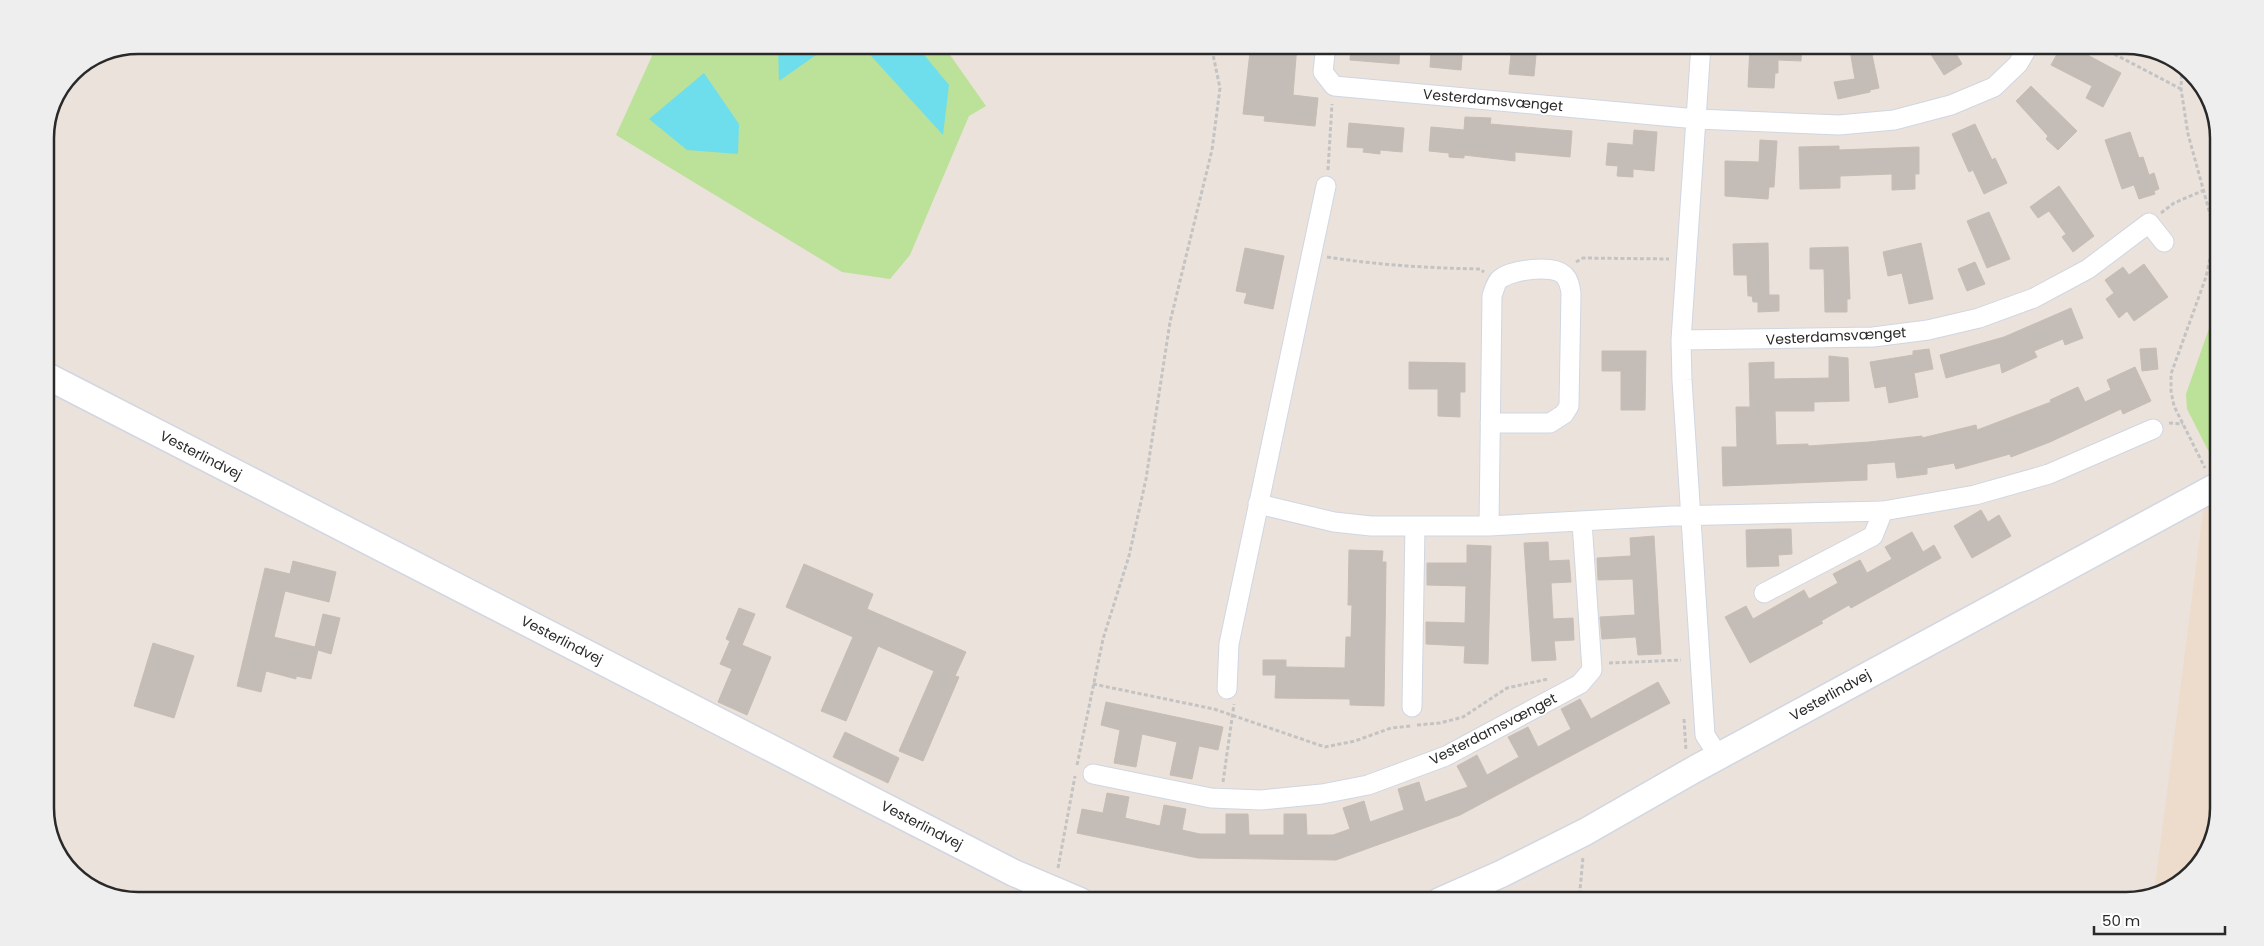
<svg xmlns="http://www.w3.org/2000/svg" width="2264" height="946" font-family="Poppins,sans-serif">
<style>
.education{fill:#eddccb}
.green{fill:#bce198}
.water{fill:#6fdeec}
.building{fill:#c4bdb7;stroke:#c6bdb5}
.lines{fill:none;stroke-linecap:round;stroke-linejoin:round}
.street-casing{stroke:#d0d6e2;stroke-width:21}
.secondary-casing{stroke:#d0d6e2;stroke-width:29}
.path{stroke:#c3c3c3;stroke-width:3;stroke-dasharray:4 2.5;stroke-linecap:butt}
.street{stroke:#fff;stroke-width:19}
.secondary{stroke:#fff;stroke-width:26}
.labels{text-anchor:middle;stroke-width:4;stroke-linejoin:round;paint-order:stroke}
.street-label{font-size:14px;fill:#292929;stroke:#fff}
.rim{fill:none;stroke:#292929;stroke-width:2.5}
</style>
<rect width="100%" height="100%" fill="#ebe2db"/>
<path class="education" d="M2219,494V808L2212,844L2178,885L2154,893L2204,504Z"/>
<path class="green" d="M657,45H943L986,106L969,116L910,255L890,279L842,272L616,135Z
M2219,300V462L2213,460L2187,409L2186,394Z"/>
<path class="water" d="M778,45H916L949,85L943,135L862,46H829L779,81Z
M704,73L739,124L738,154L687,150L649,119Z"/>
<path class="building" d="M1271,45H1297L1293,95L1318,98L1315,126L1264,121L1265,116L1243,114L1250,52L1270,54Z
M1351,45H1400L1399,64L1350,60Z
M1437,45H1463L1461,70L1430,67L1431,50H1436Z
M1512,45H1537L1534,76L1509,74Z
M1750,45H1802L1801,61L1778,60V73H1775L1774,88L1748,87Z
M1849,45H1870L1879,88L1870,90V92L1838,99L1834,82L1855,79Z
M1925,45H1951L1962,64L1944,75Z
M2062,45H2069L2121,73L2103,107L2086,98L2092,86L2051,65Z
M2031,86L2077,131L2058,150L2046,139L2048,136L2016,101Z
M1465,117L1491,118L1490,124L1572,131L1570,157L1515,152V161L1464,155V158L1449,157V153L1429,151L1431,127L1464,130Z
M1349,123L1404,128L1402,152L1380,150V154L1363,152L1364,148L1347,147Z
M1975,124L1992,160L1995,158L2007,183L1984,194L1973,170L1969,172L1952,134Z
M1634,130L1657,132L1654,171L1633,169V177L1617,176L1618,166L1606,165L1608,143L1633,145Z
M2130,132L2139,158L2143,157L2149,175L2154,173L2159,189L2154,191L2155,194L2139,199L2134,185L2122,189L2105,140Z
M1760,140L1777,141L1774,187H1769L1768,199L1725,196V161L1759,162Z
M1839,146V150L1919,147V174H1915V189L1892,190V174L1840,176V188L1800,189L1799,147Z
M2059,186L2094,236L2073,252L2062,237L2066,234L2049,211L2038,218L2030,207Z
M1989,212L2010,259L1987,268L1967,221Z
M1768,243L1769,295H1779V311L1758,312V302H1753L1752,296H1748L1747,275H1734L1733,244Z
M1921,243L1933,299L1909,304L1902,273L1888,276L1883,252Z
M1848,247L1850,299H1847V312H1825L1824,269H1810V248Z
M1245,248L1284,256L1273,309L1244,303L1247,293L1236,291Z
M1975,262L1985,284L1967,291L1958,269Z
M2144,264L2168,297L2134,321L2127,311L2119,318L2106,299L2114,293L2105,280L2123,267L2129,275Z
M2071,308L2083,338L2065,345L2063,339L2034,351L2037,357L2002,373L2000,363L1946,378L1940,355L2004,337Z
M2156,348L2158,369L2142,371L2140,349Z
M1929,349L1933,369L1914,373L1918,397L1889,403L1886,386L1875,388L1870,362L1913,355V351Z
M1602,351H1646L1645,410H1621V371H1602Z
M1829,356L1848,358L1849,401L1814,402V411H1775L1776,445L1808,444V446L1869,442L1922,436V438L1976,425L1977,430L2051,402L2050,400L2078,387L2085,402L2111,390L2107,380L2135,367L2151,401L2123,414L2121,409L2050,442L2011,457L2010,454L1956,469L1954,463L1927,468V474L1897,478L1895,462L1867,464V480L1723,486L1722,447H1737L1736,407H1750L1749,363L1774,362V379L1829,378Z
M1409,362L1465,363V392H1460V417L1438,416V389H1409Z
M1981,510L1988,522L1999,515L2011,536L1972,558L1954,526Z
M1778,529H1791L1792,554L1778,555L1779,566L1747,567L1746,530Z
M1912,532L1923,552L1934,545L1941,558L1851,608L1849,605L1821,621L1823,623L1750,663L1725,617L1746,606L1753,619L1804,590L1809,599L1838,583L1833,574L1860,560L1867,573L1892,559L1885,547Z
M1654,536L1661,654L1638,655L1636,637L1602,639L1600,617L1635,615L1633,579L1598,580L1597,558L1631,556L1630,538Z
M1548,542L1549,561L1569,560L1571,582L1551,583L1553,619L1573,618L1574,640L1554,641L1556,660L1532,661L1524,543Z
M1467,545L1491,546L1488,664L1464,663L1465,646L1426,644V622L1465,623L1466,586L1427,585V563H1467Z
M1349,550L1383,551L1382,562H1386L1384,706L1350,705V699L1275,698L1276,675H1263V660H1286V667L1345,668L1346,637H1351L1352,605H1348Z
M293,561L336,572L329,602L285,591L274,637L315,647L323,614L340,618L331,654L318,650L311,679L296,676V679L266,671L261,692L237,686L265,568L290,574Z
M804,564L873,594L867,609L966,652L955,676L959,677L923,761L899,751L934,671L878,646L846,721L821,711L853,637L786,607Z
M739,608L755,614L742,645L771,657L747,715L718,702L732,669L720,664L730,641L726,639Z
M153,643L194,656L174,718L134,706Z
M1658,682L1670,703L1460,815L1336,860L1198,858L1077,833L1082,809L1103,813L1107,793L1129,797L1125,818L1160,826L1164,805L1186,809L1182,830L1200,834H1226V814H1248L1249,835H1284V814H1306L1307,835H1333L1350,829L1343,808L1364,801L1370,822L1404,810L1398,789L1419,782L1425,802L1468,787L1457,766L1477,755L1487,775L1519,757L1508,737L1528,727L1538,747L1571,729L1561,709L1580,699L1591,719Z
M1106,702L1223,727L1218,750L1199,746L1192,779L1170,775L1177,742L1142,734L1136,767L1114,763L1120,730L1101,725Z
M845,732L899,758L888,783L833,757Z"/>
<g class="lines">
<g class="street-casing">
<path id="street" d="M1326,45L1323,72L1334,86L1697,119L1839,125L1894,120L1951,105L1994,87L2018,64L2029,45
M1701,45L1681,340L1682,380L1705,735L1719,757
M1681,340L1873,337L1928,330L1979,318L2034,298L2088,269L2149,223L2164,242
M1258,504L1334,522L1371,526H1489L1672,516L1883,511L1975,495L2049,474L2153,429
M1489,526L1492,296C1494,290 1496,282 1500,279C1512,270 1552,264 1564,275C1569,280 1570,286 1571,293L1569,406L1564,414L1550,423H1490
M1764,593L1873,536L1883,511
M1227,689L1229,644L1326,186
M1412,707L1415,526
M1093,774L1211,798L1261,800L1322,794L1368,785L1446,756L1580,684L1592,670L1582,522"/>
</g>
<g class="secondary-casing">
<path id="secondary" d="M45,375L1014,873L1080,901
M1440,901L1501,874L1585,832L1695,769L2219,485"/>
</g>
<path class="path" d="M2097,45L2181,89
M2182,68L2181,89L2188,134L2213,225L2212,249L2206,277L2171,374V391L2174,406L2205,468
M1328,170L1332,104
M2161,213L2174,203L2202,191
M1327,257C1378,265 1428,268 1480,269L1484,272
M1576,262L1583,258L1669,259
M2169,423L2183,424
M1609,663L1681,660
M1093,684L1214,709L1325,747L1355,741L1391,728L1411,726
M1684,719L1686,751
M1417,725L1440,723L1463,717L1507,688L1548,679
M1077,765L1103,639L1129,556L1146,479L1170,322L1212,150L1220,88L1211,45
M1223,782L1234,704
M1058,868L1075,776
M1579,901L1583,857"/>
<use href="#street" class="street"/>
<use href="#secondary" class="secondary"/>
</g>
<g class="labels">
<g class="street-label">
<text transform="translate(1493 100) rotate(5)" y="5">Vesterdamsvænget</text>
<text transform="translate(1836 336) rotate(-3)" y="5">Vesterdamsvænget</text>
<text transform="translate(201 455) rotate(27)" y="5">Vesterlindvej</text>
<text transform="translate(562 640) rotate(27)" y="5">Vesterlindvej</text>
<text transform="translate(1830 695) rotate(-29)" y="5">Vesterlindvej</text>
<text transform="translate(1493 729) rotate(-27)" y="5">Vesterdamsvænget</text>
<text transform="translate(922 825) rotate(27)" y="5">Vesterlindvej</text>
</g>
</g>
<path d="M0 0H2264V946H0ZM138 54H2126A84 84 0 0 1 2210 138V808A84 84 0 0 1 2126 892H138A84 84 0 0 1 54 808V138A84 84 0 0 1 138 54Z" fill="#eee" fill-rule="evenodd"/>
<path class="rim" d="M138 54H2126A84 84 0 0 1 2210 138V808A84 84 0 0 1 2126 892H138A84 84 0 0 1 54 808V138A84 84 0 0 1 138 54Z"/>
<path d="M2094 926v8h131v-8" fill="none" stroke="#292929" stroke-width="2.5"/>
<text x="2102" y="926" font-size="15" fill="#292929" stroke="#ffffff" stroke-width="4" paint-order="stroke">50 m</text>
</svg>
